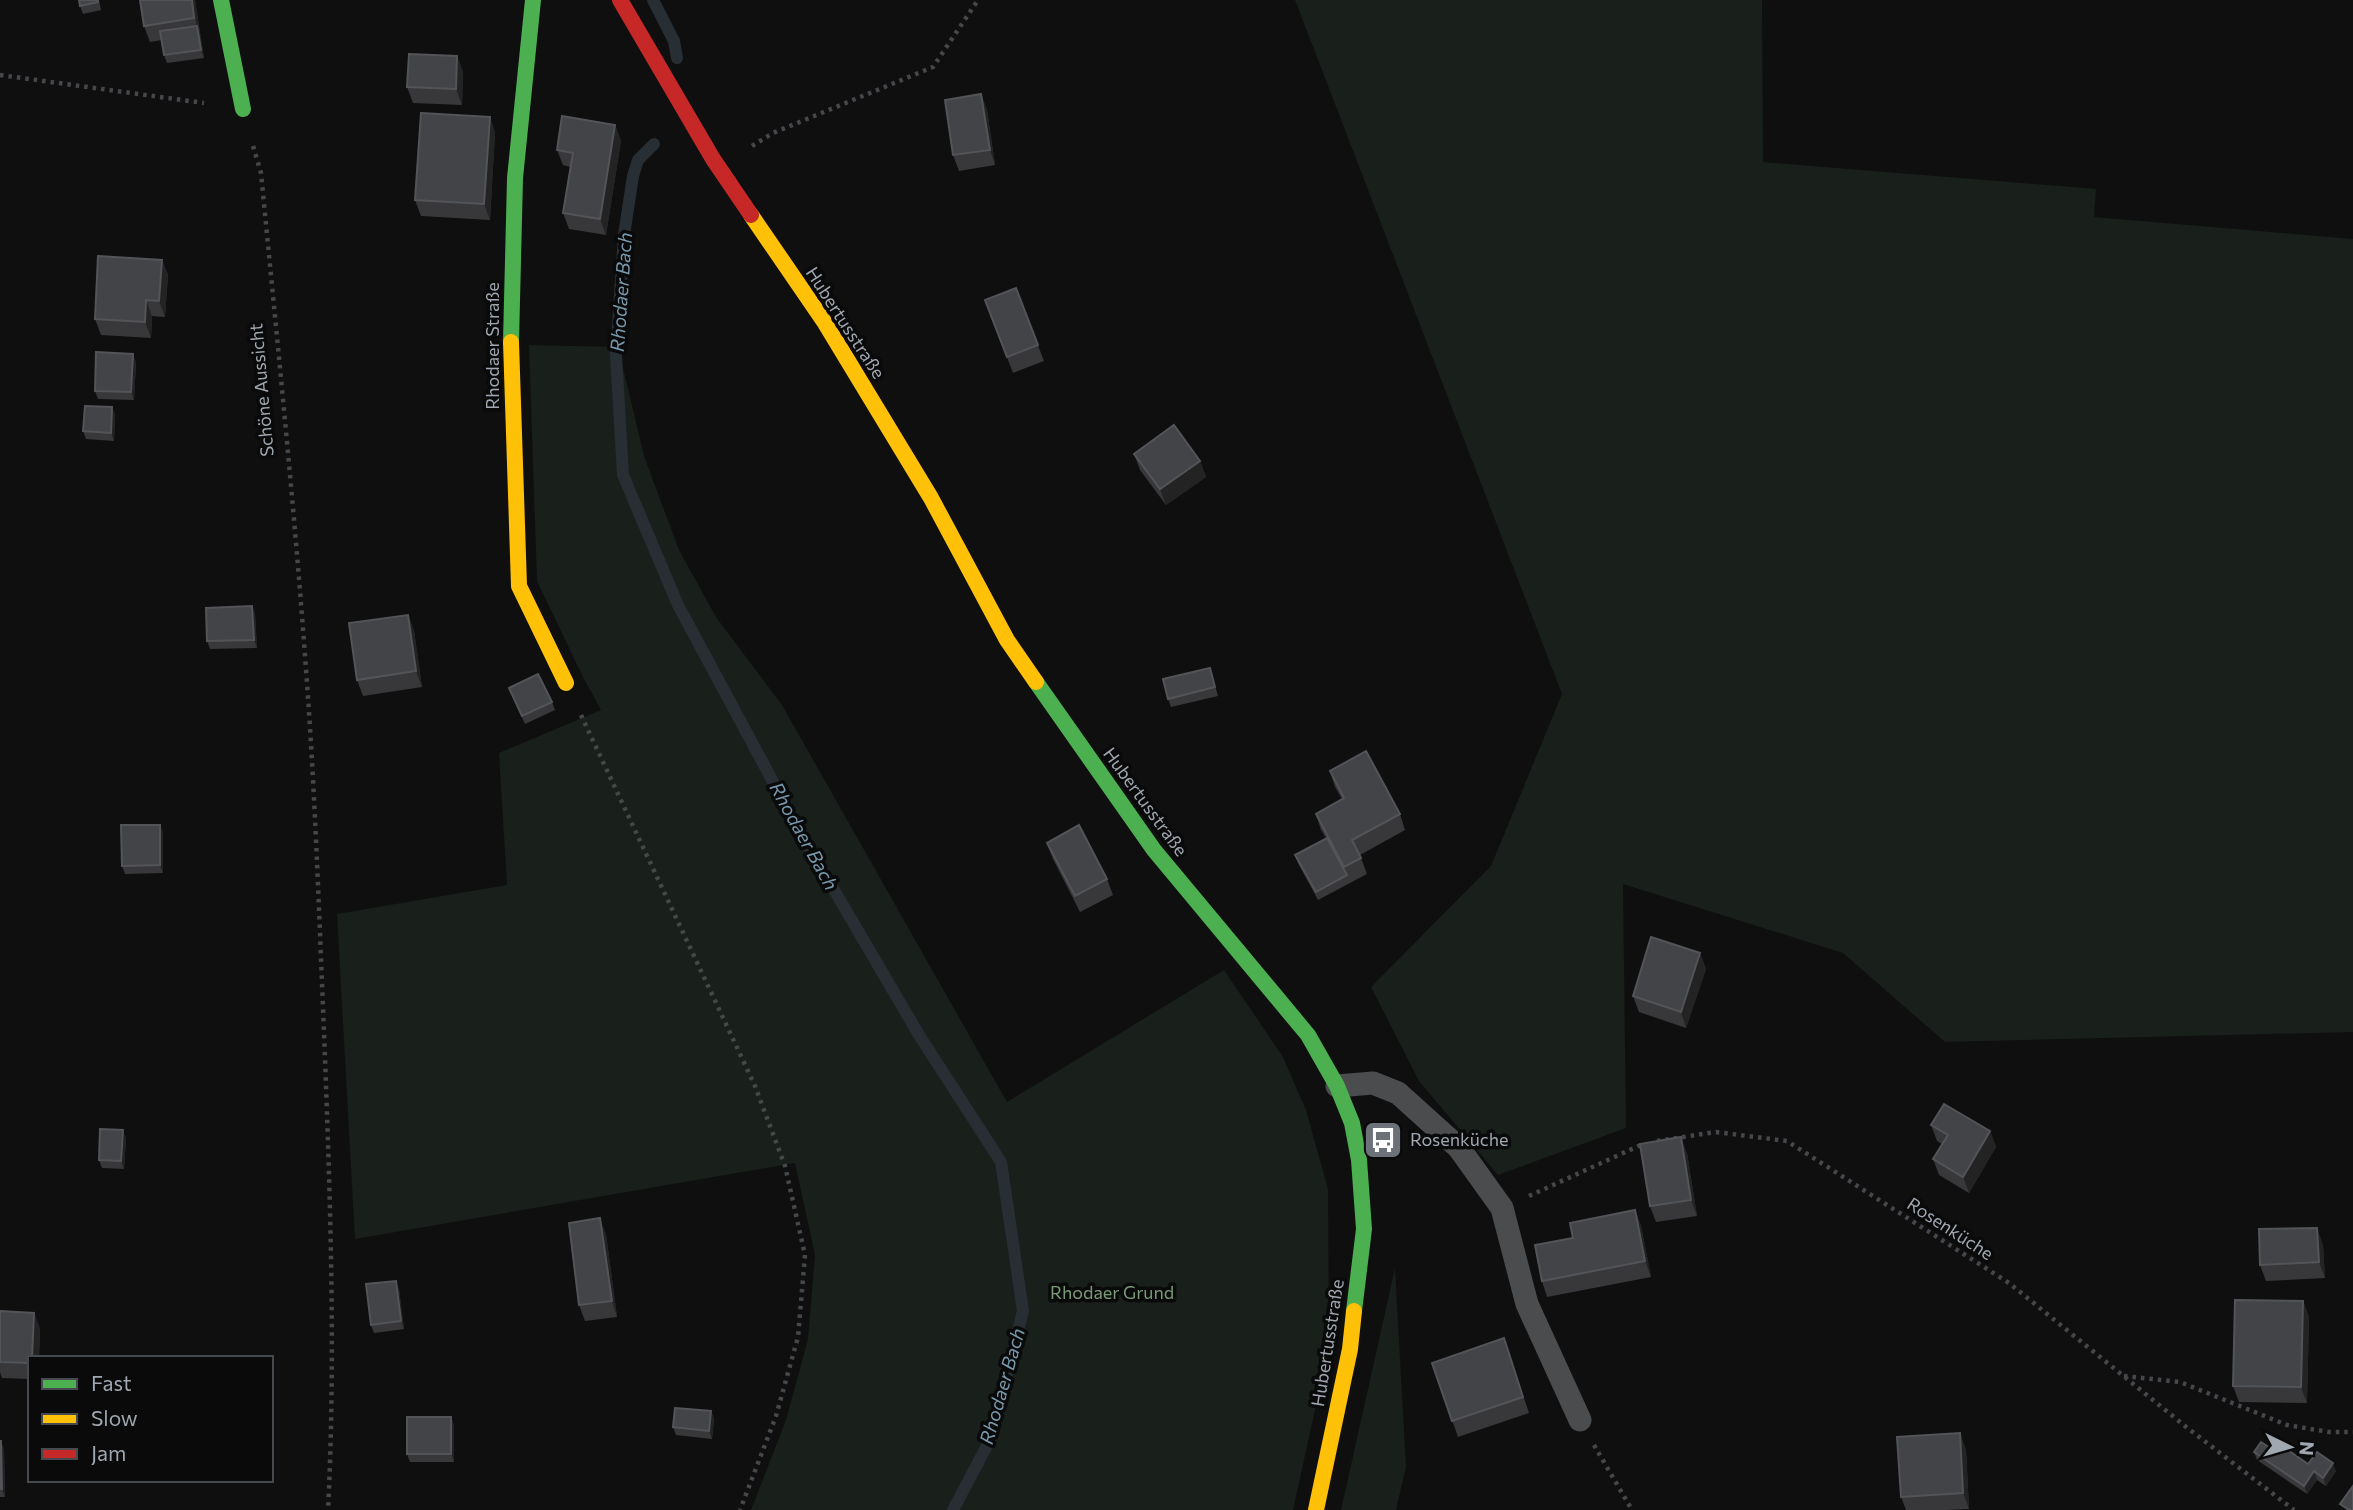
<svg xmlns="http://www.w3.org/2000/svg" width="2353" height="1510" font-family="Commissioner,sans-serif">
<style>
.green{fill:#191f1a}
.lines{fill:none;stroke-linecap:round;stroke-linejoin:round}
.stream{stroke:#272f34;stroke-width:12}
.path{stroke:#45474a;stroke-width:4.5;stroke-dasharray:3.5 5;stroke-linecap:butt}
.lane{stroke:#4a4c4e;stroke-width:23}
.fast{stroke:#4caf50;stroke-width:16}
.slow{stroke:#ffc107;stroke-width:16}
.jam{stroke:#c62828;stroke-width:16}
.wall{fill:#38383b}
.shaded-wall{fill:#232324}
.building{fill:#434447;stroke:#525458;stroke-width:2}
.labels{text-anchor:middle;stroke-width:7;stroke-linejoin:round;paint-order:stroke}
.street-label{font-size:18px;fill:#a0a7b0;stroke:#0a0a0b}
.poi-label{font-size:18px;fill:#a0a7b0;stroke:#0a0a0b;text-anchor:start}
.park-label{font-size:18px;fill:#799b78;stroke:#0a0a0b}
.water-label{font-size:19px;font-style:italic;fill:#7898ab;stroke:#0a0a0b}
</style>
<rect width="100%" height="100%" fill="#0f0f10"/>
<path class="green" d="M1295,0H1762L1763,162L2096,189L2094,217L2353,239V1032L1945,1042L1843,953L1623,884L1626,1128L1498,1175L1419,1081L1371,987L1491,866L1562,694Z
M529,345L618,347L644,456L679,550L716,617L782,705L1007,1102L1224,970L1283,1057L1306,1110L1328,1189L1329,1346L1293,1510H751L786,1420L808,1339L815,1255L795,1163L355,1239L337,914L507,885L499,753L601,710L582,675L537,581Z
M1395,1268L1406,1467L1396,1510H1341Z"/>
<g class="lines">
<path class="stream" d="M653,0L674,41L677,58
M654,144L638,160L633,176L624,235L616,355L623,475L678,605L799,830L919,1035L1001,1162L1023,1311L991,1438L953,1510"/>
<path class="path" d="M0,75L204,103
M253,146L261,173C277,338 294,503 306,669C315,790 319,911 324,1032C330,1191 336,1351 328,1510
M752,146L773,133L933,67L978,0
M581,715L755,1086L785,1166L805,1255L798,1337L776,1416L740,1510
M1657,1141L1716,1132L1787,1141L2009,1283L2185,1426L2294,1510
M1529,1196L1645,1143
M2124,1376L2180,1382L2287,1425L2329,1432H2353
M1594,1445L1632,1510"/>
<path class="lane" d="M1337,1086L1373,1083L1398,1093L1459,1148L1502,1208L1527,1304L1580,1420"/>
<path class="fast" d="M221,0L243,109
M511,342L515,178L533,0
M1036,682L1154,850L1308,1035L1337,1086L1352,1123L1359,1160L1364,1229L1354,1311"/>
<path class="slow" d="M751,215L825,323L931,498L1007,640L1036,682
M511,342L519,586L566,683
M1316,1510L1350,1349L1354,1311"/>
<path class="jam" d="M620,0L713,159L751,215"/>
</g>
<path class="wall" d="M99,0L101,10L83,14L80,6Z
M140,0H195L204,58L167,63L164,55L162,40L150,42L144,26Z
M457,56L463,72L462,105L413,103L407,87Z
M981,94L987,110L995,165L959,171L953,155Z
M490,117L495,133L490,220L421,216L415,200Z
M615,125L621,141L606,235L569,229L563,213L570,167L563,165L557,150Z
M162,260L168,275L165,317L152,316L151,338L101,335L95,319Z
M1016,288L1044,361L1013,373L985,300Z
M136,362L134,400L98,399L95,391Z
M112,407L115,415L114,441L86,439L83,431Z
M1134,454L1200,461L1206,477L1166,505L1140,470Z
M252,606L255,614L257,648L210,649L207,641Z
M408,615L414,631L422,687L363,696L357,680Z
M1210,668L1218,696L1171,707L1168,699Z
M509,688L552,702L555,710L525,724Z
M1330,771L1400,814L1405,830L1360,855L1367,874L1318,900L1298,863L1295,855L1326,838L1321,830L1316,814L1342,799L1335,787Z
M160,825L163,833V873L125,874L122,866Z
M1047,843L1107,879L1113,895L1080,912L1053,859Z
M1700,953L1706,969L1686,1028L1639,1012L1633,996Z
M1931,1125L1990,1131L1996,1147L1969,1193L1939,1175L1933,1159L1942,1144L1937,1141Z
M126,1138L124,1169L102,1168L99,1160Z
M1687,1153L1697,1216L1656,1222L1650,1206Z
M1635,1210L1641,1226L1651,1277L1547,1297L1542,1281L1573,1238Z
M606,1234L617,1317L585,1321L579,1305Z
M2323,1244L2325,1278L2266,1281L2260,1265Z
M399,1289L404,1329L374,1333L371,1325Z
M2303,1301L2309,1317L2307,1403L2239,1402L2233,1386Z
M0,1311L34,1313L40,1329L39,1358H30V1379L2,1378L0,1372Z
M1504,1338L1529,1413L1458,1437L1432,1363Z
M711,1411L714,1419L712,1439L676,1435L673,1427Z
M451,1417L454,1425V1462H410L407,1454Z
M0,1441L4,1449L5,1497H0Z
M1966,1449L1969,1509L1946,1510H1906L1901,1497Z
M2254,1452L2308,1464L2336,1471L2326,1486L2317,1480L2307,1494L2257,1460Z"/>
<path class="shaded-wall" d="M192,0H195L204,58L201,50Z
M457,56L463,72L462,105L456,89Z
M981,94L987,110L995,165L990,150Z
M490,117L495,133L490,220L484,204Z
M615,125L621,141L606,235L600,219Z
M162,260L168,275L165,317L159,301Z
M146,300L152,316L151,338L145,322Z
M133,354L136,362L134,400L131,392Z
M112,407L115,415L114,441L111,433Z
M1200,461L1206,477L1166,505L1160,489Z
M252,606L255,614L257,648L254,640Z
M408,615L414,631L422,687L416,671Z
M160,825L163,833V873L160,865Z
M1700,953L1706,969L1686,1028L1681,1012Z
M123,1130L126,1138L124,1169L121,1161Z
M1990,1131L1996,1147L1969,1193L1963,1177Z
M1681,1137L1687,1153L1697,1216L1691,1200Z
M1635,1210L1641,1226L1651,1277L1645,1261Z
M600,1218L606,1234L617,1317L612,1301Z
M2317,1228L2323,1244L2325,1278L2319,1262Z
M396,1281L399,1289L404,1329L401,1321Z
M2303,1301L2309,1317L2307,1403L2301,1387Z
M34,1313L40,1329L39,1358H32Z
M711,1411L714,1419L712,1439L709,1431Z
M451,1417L454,1425V1462L451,1454Z
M1960,1433L1966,1449L1969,1509L1963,1493Z
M1,1441L4,1449L5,1497L2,1489Z
M2333,1463L2336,1471L2326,1486L2323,1478Z
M2314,1471L2317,1480L2307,1494L2304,1486Z"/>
<path class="building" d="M79,0H98V2L80,6Z
M140,0H192L194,18L144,26Z
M197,26L201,50L164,55L160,31Z
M409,54L457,56L456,89L407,87Z
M981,94L990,150L953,155L945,100Z
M421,113L490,117L484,204L415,200Z
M562,116L615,125L600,219L563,213L573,153L557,150Z
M98,256L162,260L159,301L146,300L145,322L95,319Z
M1016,288L1038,345L1007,357L985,300Z
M96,352L133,354L131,392L95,391Z
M85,406L112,407L111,433L83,431Z
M1174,425L1200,461L1160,489L1134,454Z
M252,606L254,640L207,641L206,608Z
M408,615L416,671L357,680L349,623Z
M1210,668L1215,687L1168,699L1163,679Z
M538,674L552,702L522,716L509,688Z
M1366,751L1400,814L1352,840L1361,858L1344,867L1316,814L1344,798L1330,771Z
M121,825H160V865L122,866Z
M1079,825L1107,879L1075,896L1047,843Z
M1327,838L1347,875L1316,892L1295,855Z
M1651,937L1700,953L1681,1012L1633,996Z
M1944,1104L1990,1131L1963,1177L1933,1159L1948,1135L1931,1125Z
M100,1129L123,1130L121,1161L99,1160Z
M1681,1137L1691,1200L1650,1206L1640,1144Z
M1635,1210L1645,1261L1542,1281L1535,1245L1573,1238L1570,1223Z
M600,1218L612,1301L579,1305L569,1223Z
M2317,1228L2319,1262L2260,1265L2259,1229Z
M396,1281L401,1321L371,1325L366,1284Z
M2235,1300L2303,1301L2301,1387L2233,1386Z
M0,1311L34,1313L32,1358H30V1363L0,1362Z
M1504,1338L1523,1397L1452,1421L1432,1363Z
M675,1408L711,1411L709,1431L673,1427Z
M407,1417H451V1454H407Z
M1960,1433L1963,1493L1901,1497L1897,1437Z
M0,1441H1L2,1489H0Z
M2261,1442L2278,1453L2282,1446L2308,1464L2317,1452L2333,1463L2323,1478L2314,1471L2304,1486L2254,1452Z
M2353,1486V1510H2349L2340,1504Z"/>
<defs>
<g id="bus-square" transform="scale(2.0125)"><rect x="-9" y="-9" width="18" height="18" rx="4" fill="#6d7278" stroke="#0a0a0b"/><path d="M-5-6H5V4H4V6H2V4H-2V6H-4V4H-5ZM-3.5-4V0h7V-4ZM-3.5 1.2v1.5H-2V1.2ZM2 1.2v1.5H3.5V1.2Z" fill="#fff"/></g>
</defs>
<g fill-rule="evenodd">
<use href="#bus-square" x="1383" y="1140"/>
</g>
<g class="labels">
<g class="street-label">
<text transform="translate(845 323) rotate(57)" y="6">Hubertusstraße</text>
<text transform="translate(493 346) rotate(-90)" y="6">Rhodaer Straße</text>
<text transform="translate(262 390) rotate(-95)" y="6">Schöne Aussicht</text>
<text transform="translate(1145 802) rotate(54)" y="6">Hubertusstraße</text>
<text transform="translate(1950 1229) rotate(33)" y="6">Rosenküche</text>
<text transform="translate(1328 1343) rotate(-81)" y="6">Hubertusstraße</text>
</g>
<g class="poi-label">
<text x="1410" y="1146">Rosenküche</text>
</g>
<g class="park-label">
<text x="1112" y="1299">Rhodaer Grund</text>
</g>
<g class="water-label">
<text transform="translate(621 292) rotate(-86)" y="7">Rhodaer Bach</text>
<text transform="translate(804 836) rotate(61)" y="7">Rhodaer Bach</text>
<text transform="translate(1002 1386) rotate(-74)" y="7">Rhodaer Bach</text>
</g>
</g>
<rect x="28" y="1356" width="245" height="126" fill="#0a0a0b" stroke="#46494d" stroke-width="2"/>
<rect x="42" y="1379" width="35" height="10" fill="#4caf50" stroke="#46494d" stroke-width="2"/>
<text x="91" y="1391" font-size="21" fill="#a0a7b0">Fast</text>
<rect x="42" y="1414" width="35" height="10" fill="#ffc107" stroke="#46494d" stroke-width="2"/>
<text x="91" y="1426" font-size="21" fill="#a0a7b0">Slow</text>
<rect x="42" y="1449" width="35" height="10" fill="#c62828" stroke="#46494d" stroke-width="2"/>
<text x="91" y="1461" font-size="21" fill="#a0a7b0">Jam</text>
<g transform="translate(2290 1447) rotate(95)" stroke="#0a0a0b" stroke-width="5" paint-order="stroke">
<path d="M0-5L12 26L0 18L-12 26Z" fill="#a0a7b0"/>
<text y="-10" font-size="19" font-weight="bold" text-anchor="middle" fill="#a0a7b0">N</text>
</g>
</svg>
